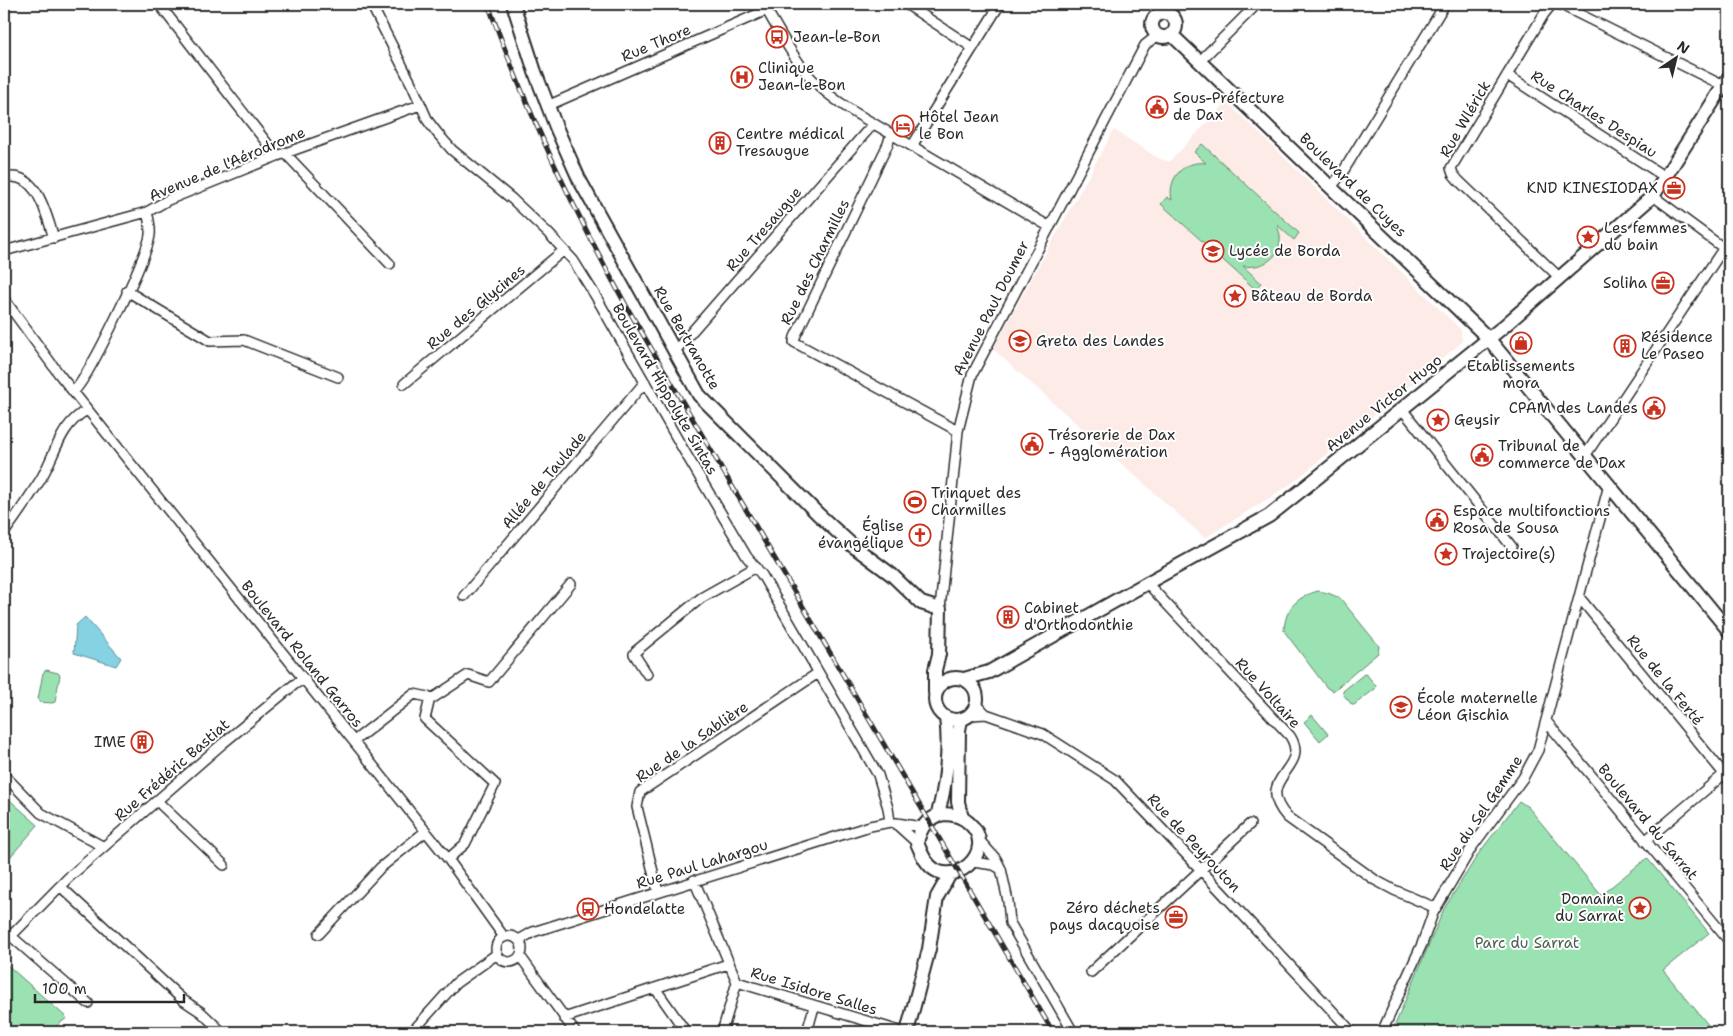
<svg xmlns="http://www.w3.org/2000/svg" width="1733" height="1036" font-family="'Shantell Sans',sans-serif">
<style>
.built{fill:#fcebe6}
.green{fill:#9ae2b1;stroke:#62866e}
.water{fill:#85d2e4;stroke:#618f9a}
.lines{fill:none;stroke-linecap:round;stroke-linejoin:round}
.street-casing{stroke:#2b2b2b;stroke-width:12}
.secondary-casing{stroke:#2b2b2b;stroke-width:16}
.street{stroke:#fff;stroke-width:9}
.secondary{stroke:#fff;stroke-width:12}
.rail-casing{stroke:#2b2b2b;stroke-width:5}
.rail{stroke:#fff;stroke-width:3;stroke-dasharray:9;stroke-linecap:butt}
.labels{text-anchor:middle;stroke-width:4;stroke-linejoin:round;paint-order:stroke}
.poi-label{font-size:15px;fill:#2b2b2b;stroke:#fff;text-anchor:start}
.street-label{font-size:15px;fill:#2b2b2b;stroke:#fff}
.park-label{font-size:15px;fill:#4c6253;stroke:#fff}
</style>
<rect width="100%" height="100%" fill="#fff"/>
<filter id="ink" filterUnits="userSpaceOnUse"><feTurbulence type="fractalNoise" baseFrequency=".02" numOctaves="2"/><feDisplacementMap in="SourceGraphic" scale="10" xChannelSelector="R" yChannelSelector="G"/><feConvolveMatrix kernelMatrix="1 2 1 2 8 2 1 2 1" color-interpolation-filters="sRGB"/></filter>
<g filter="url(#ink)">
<path class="built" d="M1227,102L1461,330L1462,342L1291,484L1205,538L993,349L1114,130L1158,158L1169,162Z"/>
<path class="green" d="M1202,144L1299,233L1294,240L1277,225C1278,229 1280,233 1280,236C1282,258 1262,269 1243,266L1261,283L1255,289L1161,204L1167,197L1172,200C1167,178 1184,160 1206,163L1194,152Z
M1318,591L1328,593L1340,598L1379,646L1378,653L1333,691L1327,688L1284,631C1285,608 1297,597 1318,591Z
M46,670L58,673L60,675L55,702L52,703L39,702L38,699L43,673Z
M1364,674L1367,675L1376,686L1375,689L1354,705H1352L1343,694V691Z
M1312,715L1328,734L1320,741L1304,722Z
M4,795L38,825L4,864Z
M1519,801L1528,807L1601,895L1647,858L1709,933L1663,970L1714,1032H1392L1444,909L1479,853Z
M4,962L67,1018L48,1032H4Z"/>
<path class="water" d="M85,617L121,658L116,666L74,653L76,625Z"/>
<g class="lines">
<g class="street-casing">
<path id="street" d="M159,4L277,156
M371,4L413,87L428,121L438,134L452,150L512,199L549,234L573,260L595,295L683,449L747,557L762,575L878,775L888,808L890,822
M763,4C777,27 796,64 815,82C826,94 839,102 852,111L1050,227
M906,4L973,48
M1552,4L1544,14L1451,168L1453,174L1458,180L1560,278
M1559,4L1724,86
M1200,61L1257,4
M1507,75L1665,177
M547,106L767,10L775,4
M891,134L888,144L795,337L794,342L958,431
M912,146L1000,4
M285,153L390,264
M4,178C38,170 46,215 54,238
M1331,187L1341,175L1445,4
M1653,196L1729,252
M4,251L147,212L168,200L277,156L420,105
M127,291L210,341L244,340L338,377
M4,299L59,374L448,859L504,937
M675,351L873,124
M404,384L564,250
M73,392C87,382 148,255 150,235C151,227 149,220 147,212
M1402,409L1512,547
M1585,456L1729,240
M4,533C16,517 28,499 39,482C55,457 59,425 87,410
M1147,583L1290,736C1312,770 1252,777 1287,817L1375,880L1394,890L1436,908
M464,596L645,382
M1579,597L1729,780
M940,609L958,431L972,375L1145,45L1158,35
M647,674L634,654L636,651L701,598L756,567
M430,698L425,719L495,784L465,844L448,859
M977,705L986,714
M971,715L986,714L1043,734L1115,780L1201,870L1352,1032
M1546,721L1729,941
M354,741L414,694L433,698L468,675L489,682L571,584
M4,775L41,813L104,847
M157,801L224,865
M895,823L917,843
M979,840L996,859L1001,869L1008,901L1010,923L1073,1032
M1645,841L1729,770
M973,862L994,865L1001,869
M694,880L737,982L903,1032
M60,886L183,1000L201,1012L222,1032
M658,892L637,807L640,792L818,673
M4,930L88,1003
M319,934L380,868L426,831
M11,936L68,878L222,744L295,684L305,679
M496 949a13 13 0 1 1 26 0a13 13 0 1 1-26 0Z
M519,940L533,932L870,826L890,822L922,827
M520,956L575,1032
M1091,972L1250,824
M655,988L686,1032
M564,1018L728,964
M412,1032L456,983L497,954
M722,1032L737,982
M807,1032L814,1007
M1382,1032L1422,944L1433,913L1472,847L1523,778L1538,750L1609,485"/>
</g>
<g class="secondary-casing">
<path id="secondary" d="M513,4L535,72L556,127L579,179L699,395L818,514L853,546L892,575L921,603L940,609L939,654L935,670V693
M1152 25a12 12 0 1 1 24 0a12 12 0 1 1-24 0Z
M1172,35L1488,338L1729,631
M935 699a21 21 0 1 1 42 0a21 21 0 1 1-42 0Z
M964,679L989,672L1147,583L1269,516L1313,481L1503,327L1653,196L1729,77
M961,720L959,730L958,802L962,818
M944,814C954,814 962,816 969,823C1001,851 949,895 926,861C922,856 920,849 917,843C921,826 927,818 944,814Z
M937,816C946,789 950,746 946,718
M907,1032L929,949L937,897L950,874"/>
</g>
<use href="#street" class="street"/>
<use href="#secondary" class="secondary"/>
<g class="rail-casing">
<path id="rail" d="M488,4C526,110 574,211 628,309L1053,1032"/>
</g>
<use href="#rail" class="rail"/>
</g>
</g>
<defs>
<g id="bus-ring" transform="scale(1.125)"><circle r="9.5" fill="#fff" stroke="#c8321e" stroke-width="1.5"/><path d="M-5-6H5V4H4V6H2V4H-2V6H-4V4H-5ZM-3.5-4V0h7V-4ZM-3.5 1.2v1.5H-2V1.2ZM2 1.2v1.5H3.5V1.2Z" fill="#c8321e"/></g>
<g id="hospital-ring" transform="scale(1.125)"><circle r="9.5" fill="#fff" stroke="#c8321e" stroke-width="1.5"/><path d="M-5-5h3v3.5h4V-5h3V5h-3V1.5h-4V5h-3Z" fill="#c8321e"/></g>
<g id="civic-ring" transform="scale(1.125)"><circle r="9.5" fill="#fff" stroke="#c8321e" stroke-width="1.5"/><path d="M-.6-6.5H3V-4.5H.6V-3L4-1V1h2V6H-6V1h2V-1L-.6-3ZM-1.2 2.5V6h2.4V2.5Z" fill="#c8321e"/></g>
<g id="hotel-ring" transform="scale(1.125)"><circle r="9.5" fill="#fff" stroke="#c8321e" stroke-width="1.5"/><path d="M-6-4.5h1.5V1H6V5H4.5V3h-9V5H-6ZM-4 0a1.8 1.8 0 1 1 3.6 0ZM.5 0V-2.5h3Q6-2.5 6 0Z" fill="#c8321e"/></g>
<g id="building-ring" transform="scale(1.125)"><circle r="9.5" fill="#fff" stroke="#c8321e" stroke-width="1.5"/><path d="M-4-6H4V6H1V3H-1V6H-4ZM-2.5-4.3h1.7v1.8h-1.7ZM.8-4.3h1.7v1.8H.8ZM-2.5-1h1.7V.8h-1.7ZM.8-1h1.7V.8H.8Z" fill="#c8321e"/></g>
<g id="office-ring" transform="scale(1.125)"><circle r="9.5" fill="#fff" stroke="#c8321e" stroke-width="1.5"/><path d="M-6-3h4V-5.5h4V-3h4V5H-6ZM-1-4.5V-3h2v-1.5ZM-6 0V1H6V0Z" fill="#c8321e"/></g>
<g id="sight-ring" transform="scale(1.125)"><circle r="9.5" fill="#fff" stroke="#c8321e" stroke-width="1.5"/><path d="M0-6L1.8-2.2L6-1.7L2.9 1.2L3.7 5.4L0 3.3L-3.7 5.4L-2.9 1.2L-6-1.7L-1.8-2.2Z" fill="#c8321e"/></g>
<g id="school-ring" transform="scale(1.125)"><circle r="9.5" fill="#fff" stroke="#c8321e" stroke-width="1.5"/><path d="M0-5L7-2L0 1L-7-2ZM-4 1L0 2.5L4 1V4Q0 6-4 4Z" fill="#c8321e"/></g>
<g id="shop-ring" transform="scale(1.125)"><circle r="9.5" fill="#fff" stroke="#c8321e" stroke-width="1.5"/><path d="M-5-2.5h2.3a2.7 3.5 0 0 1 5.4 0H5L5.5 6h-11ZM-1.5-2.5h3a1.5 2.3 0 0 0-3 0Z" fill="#c8321e"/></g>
<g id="stadium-ring" transform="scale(1.125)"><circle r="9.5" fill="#fff" stroke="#c8321e" stroke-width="1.5"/><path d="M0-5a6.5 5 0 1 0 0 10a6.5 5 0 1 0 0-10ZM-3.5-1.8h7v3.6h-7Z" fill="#c8321e"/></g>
<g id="church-ring" transform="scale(1.125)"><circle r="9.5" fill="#fff" stroke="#c8321e" stroke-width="1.5"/><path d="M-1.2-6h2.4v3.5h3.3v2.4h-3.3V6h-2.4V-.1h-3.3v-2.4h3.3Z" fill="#c8321e"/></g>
</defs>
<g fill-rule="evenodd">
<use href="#bus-ring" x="777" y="37"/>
<use href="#hospital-ring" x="742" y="77"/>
<use href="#civic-ring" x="1157" y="107"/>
<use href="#hotel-ring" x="903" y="126"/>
<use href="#building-ring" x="720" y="143"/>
<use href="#office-ring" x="1674" y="188"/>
<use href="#sight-ring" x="1588" y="237"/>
<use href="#school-ring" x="1213" y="251"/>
<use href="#office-ring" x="1663" y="283"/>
<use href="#sight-ring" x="1235" y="296"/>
<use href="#school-ring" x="1020" y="341"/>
<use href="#shop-ring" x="1521" y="343"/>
<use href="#building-ring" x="1625" y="346"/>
<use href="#civic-ring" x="1654" y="408"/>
<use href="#sight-ring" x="1438" y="420"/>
<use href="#civic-ring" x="1032" y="444"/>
<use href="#civic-ring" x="1482" y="455"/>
<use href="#stadium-ring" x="915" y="502"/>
<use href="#civic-ring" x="1437" y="520"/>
<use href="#church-ring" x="920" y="535"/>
<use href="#sight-ring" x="1446" y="554"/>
<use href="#building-ring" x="1008" y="617"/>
<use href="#school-ring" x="1401" y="707"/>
<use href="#building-ring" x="142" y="742"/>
<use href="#sight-ring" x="1640" y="908"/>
<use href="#bus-ring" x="588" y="909"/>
<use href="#office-ring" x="1176" y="917"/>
</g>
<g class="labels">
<g class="poi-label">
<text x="793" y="42">Jean-le-Bon</text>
<text x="758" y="73">Clinique<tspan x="758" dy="17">Jean-le-Bon</tspan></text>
<text x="1173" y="103">Sous-Préfecture<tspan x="1173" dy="17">de Dax</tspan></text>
<text x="919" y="122">Hôtel Jean<tspan x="919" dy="17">le Bon</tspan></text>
<text x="736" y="139">Centre médical<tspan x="736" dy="17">Tresaugue</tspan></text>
<text x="1658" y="193" text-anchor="end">KND KINESIODAX</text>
<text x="1604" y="233">Les femmes<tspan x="1604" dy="17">du bain</tspan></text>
<text x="1229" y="256">Lycée de Borda</text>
<text x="1647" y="288" text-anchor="end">Soliha</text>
<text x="1251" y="301">Bâteau de Borda</text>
<text x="1641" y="342">Résidence<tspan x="1641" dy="17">Le Paseo</tspan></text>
<text x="1036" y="346">Greta des Landes</text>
<text x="1521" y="371" text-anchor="middle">Etablissements<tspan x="1521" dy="17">mora</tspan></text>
<text x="1638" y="413" text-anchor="end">CPAM des Landes</text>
<text x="1454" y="425">Geysir</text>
<text x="1048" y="440">Trésorerie de Dax<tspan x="1048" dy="17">- Agglomération</tspan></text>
<text x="1498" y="451">Tribunal de<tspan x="1498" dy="17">commerce de Dax</tspan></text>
<text x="931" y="498">Trinquet des<tspan x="931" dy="17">Charmilles</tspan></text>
<text x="1453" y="516">Espace multifonctions<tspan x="1453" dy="17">Rosa de Sousa</tspan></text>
<text x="904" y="531" text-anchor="end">Église<tspan x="904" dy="17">évangélique</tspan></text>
<text x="1462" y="559">Trajectoire(s)</text>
<text x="1024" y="613">Cabinet<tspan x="1024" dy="17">d'Orthodonthie</tspan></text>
<text x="1417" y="703">École maternelle<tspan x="1417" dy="17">Léon Gischia</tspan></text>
<text x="126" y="747" text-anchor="end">IME</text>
<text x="1624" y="904" text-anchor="end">Domaine<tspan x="1624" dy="17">du Sarrat</tspan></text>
<text x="1160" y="913" text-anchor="end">Zéro déchets<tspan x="1160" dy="17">pays dacquoise</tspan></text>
<text x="604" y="914">Hondelatte</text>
</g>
<g class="street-label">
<text transform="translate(656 43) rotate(-23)" y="5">Rue Thore</text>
<text transform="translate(1594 114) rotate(33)" y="5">Rue Charles Despiau</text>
<text transform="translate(1465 119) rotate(-60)" y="5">Rue Wlérick</text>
<text transform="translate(227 164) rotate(-23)" y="5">Avenue de l'Aérodrome</text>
<text transform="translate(1353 185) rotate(44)" y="5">Boulevard de Cuyes</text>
<text transform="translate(764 229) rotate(-49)" y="5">Rue Tresaugue</text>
<text transform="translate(815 262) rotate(-64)" y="5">Rue des Charmilles</text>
<text transform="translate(476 307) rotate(-40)" y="5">Rue des Glycines</text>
<text transform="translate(991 308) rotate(-63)" y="5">Avenue Paul Doumer</text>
<text transform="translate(687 338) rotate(60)" y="5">Rue Bertranotte</text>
<text transform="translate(665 389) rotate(60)" y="5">Boulevard Hippolyte Sintas</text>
<text transform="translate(1384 403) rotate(-39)" y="5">Avenue Victor Hugo</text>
<text transform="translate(544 480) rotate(-50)" y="5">Allée de Taulade</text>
<text transform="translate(302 654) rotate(51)" y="5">Boulevard Roland Garros</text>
<text transform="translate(1665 680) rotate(51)" y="5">Rue de la Ferté</text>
<text transform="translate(1268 693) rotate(48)" y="5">Rue Voltaire</text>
<text transform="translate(692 742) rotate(-34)" y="5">Rue de la Sablière</text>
<text transform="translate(172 770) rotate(-41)" y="5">Rue Frédéric Bastiat</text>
<text transform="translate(1481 813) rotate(-56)" y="5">Rue du Sel Gemme</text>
<text transform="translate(1648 822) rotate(50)" y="5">Boulevard du Sarrat</text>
<text transform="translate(1194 843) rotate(47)" y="5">Rue de Peyrouton</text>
<text transform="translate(702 864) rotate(-17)" y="5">Rue Paul Lahargou</text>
<text transform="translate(814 991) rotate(17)" y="5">Rue Isidore Salles</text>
</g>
<g class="park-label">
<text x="1527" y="948">Parc du Sarrat</text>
</g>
</g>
<rect width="1733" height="1036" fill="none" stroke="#fff" stroke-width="20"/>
<rect x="10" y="10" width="1713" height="1016" fill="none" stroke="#2b2b2b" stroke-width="2" filter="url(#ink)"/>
<g transform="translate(1676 58) rotate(35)" stroke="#ffffff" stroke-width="4" paint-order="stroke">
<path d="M0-4L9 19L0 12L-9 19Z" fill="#2b2b2b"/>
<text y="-8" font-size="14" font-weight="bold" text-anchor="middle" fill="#2b2b2b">N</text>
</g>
<path d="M35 994v8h149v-8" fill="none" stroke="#2b2b2b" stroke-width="2.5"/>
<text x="42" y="994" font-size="15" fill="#2b2b2b" stroke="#ffffff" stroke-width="4" paint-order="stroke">100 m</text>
</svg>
